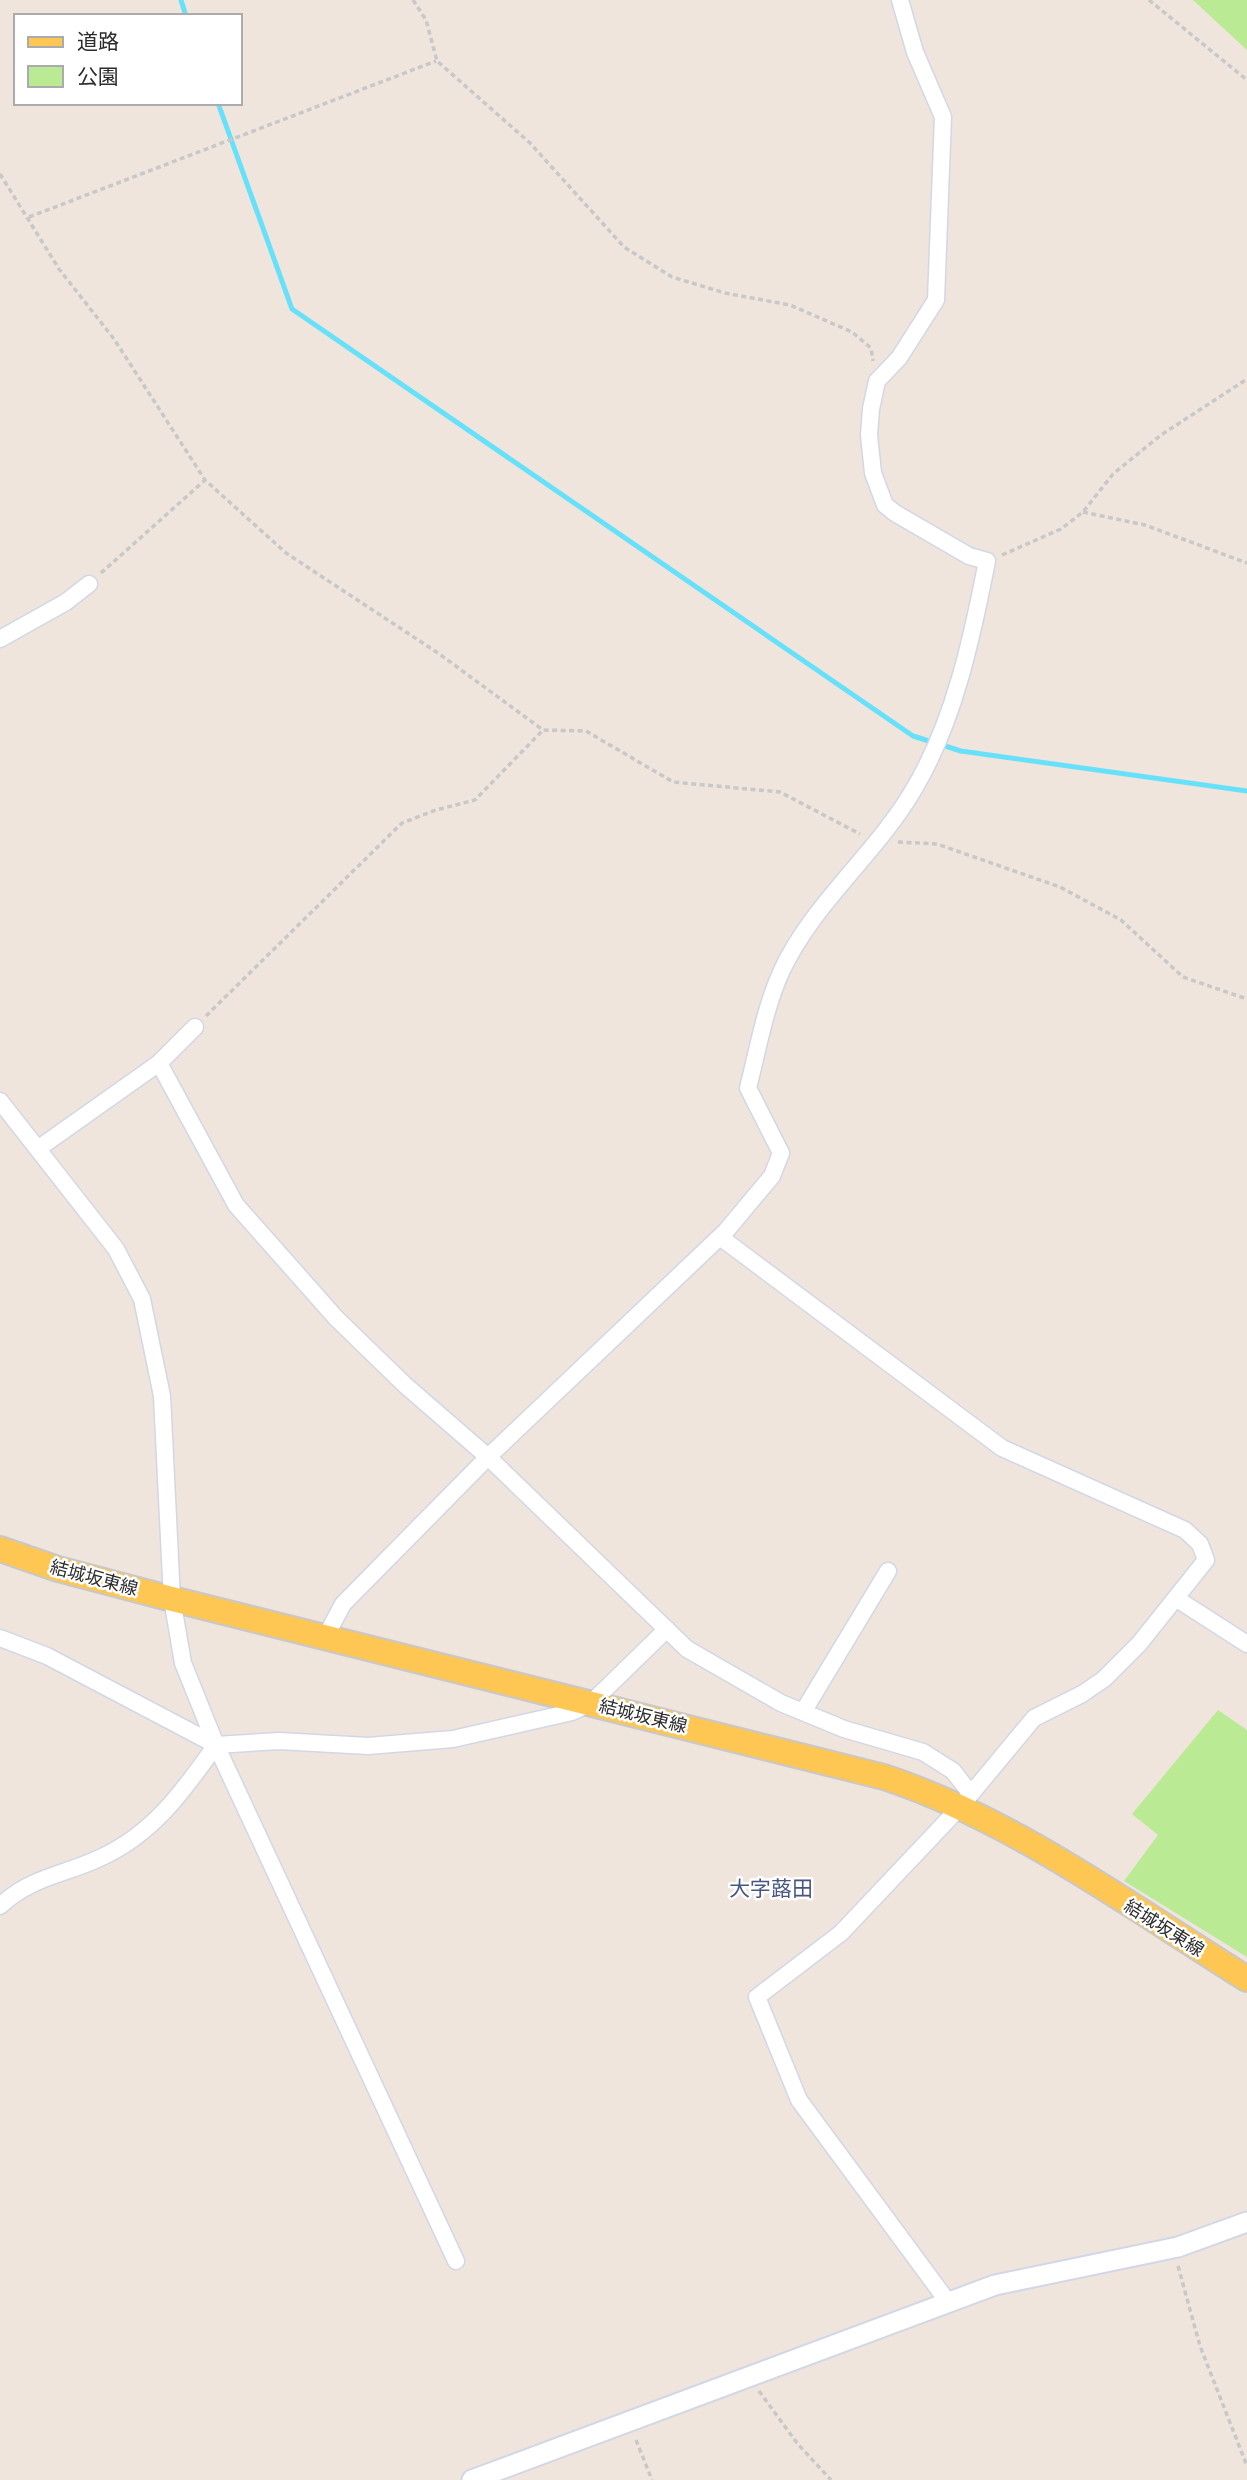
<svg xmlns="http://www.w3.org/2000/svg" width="1247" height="2480" font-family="Lato,'Noto Sans JP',sans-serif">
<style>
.green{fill:#baea94}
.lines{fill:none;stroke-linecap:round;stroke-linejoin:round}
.stream{stroke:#67e1fa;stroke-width:5}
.minor-casing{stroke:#d2d7e6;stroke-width:19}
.tertiary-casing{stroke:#d2d7e6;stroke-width:23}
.primary-casing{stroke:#c8c8c8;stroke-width:28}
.path{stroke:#c8c8c8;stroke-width:3.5;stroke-dasharray:5 3.5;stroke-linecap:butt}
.minor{stroke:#fff;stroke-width:16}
.tertiary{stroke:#fff;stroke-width:19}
.primary{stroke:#fec653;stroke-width:24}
.labels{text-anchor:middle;stroke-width:5;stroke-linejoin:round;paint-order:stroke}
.street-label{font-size:18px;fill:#2c2c2c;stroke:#fff}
.quarter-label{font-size:21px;fill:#475781;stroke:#fff}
</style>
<rect width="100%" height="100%" fill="#efe5dd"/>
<path class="green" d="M1193,0H1247V50Z
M1218,1710L1247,1730V1957L1124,1881L1158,1835L1132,1814Z"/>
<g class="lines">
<path class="stream" d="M181,0L186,16
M218,103L292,309L913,736L961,751L1247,791"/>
<g class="minor-casing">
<path id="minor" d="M0,639L66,602L89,584
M159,1063L236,1205L336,1318L405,1385L488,1457L687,1649L781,1703L844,1729L923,1752L953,1771L971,1794
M0,1101L116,1249L142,1299L162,1396L172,1599L183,1663L216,1745L456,2261
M39,1148L159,1063L195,1027
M720,1237L1002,1448L1185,1530L1200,1544L1206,1560L1139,1644L1104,1679L1082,1694L1034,1718L961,1806L841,1933L757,1997L799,2100L948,2302
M1177,1599L1247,1644
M326,1636L343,1604L488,1457L726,1231L772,1176L781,1153L748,1088C758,1049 765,1007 782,970C814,902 877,853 914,789C954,722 972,638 987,561L969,556L895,513L885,505L873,473L869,435L871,409L877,381L899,358L936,300L943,117L915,52L900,0
M0,1638L47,1656L216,1745L279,1741L368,1746L453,1739L572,1712L591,1703L667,1629
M803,1712L888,1571
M0,1906C32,1876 65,1875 102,1857C154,1833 184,1790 216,1745"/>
</g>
<g class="tertiary-casing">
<path id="tertiary" d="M472,2480L995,2285L1178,2247L1247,2222"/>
</g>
<g class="primary-casing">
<path id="primary" d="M0,1549L58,1569L172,1599L884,1777C1012,1819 1133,1908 1247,1979"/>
</g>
<path class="path" d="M413,0L426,20L437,61L530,143L624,247L672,277L725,293L790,305L852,332L871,348L873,361
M1149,0L1247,80
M0,174L59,269L114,339L205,480L286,553L438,653L543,730L586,731L673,782L780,792L860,834
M29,217L436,61
M1083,512L1145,525L1247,563
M1002,555L1061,529L1083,512L1113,474L1161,435L1247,379
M101,573L204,481
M898,842L937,844L1060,887L1121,920L1183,977L1247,999
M206,1016L402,823L436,810L475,800L543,730
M1178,2266L1200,2346L1247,2466
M759,2391L797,2443L831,2480
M636,2440L652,2480"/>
<use href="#minor" class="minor"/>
<use href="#tertiary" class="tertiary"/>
<use href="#primary" class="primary"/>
</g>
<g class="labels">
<g class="street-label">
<text transform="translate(94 1578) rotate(15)" y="6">結城坂東線</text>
<text transform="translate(643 1716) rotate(14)" y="6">結城坂東線</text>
<text transform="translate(1164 1928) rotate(32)" y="6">結城坂東線</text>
</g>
<g class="quarter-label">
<text x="771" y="1896">大字蕗田</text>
</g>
</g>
<rect x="14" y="14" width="228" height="91" fill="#ffffff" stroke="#ababab" stroke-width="2"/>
<rect x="28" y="37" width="35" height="10" fill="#fec653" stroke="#ababab" stroke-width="2"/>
<text x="77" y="49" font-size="21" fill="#2c2c2c">道路</text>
<rect x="28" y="66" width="35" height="21" fill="#baea94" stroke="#ababab" stroke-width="2"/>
<text x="77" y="84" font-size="21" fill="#2c2c2c">公園</text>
</svg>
